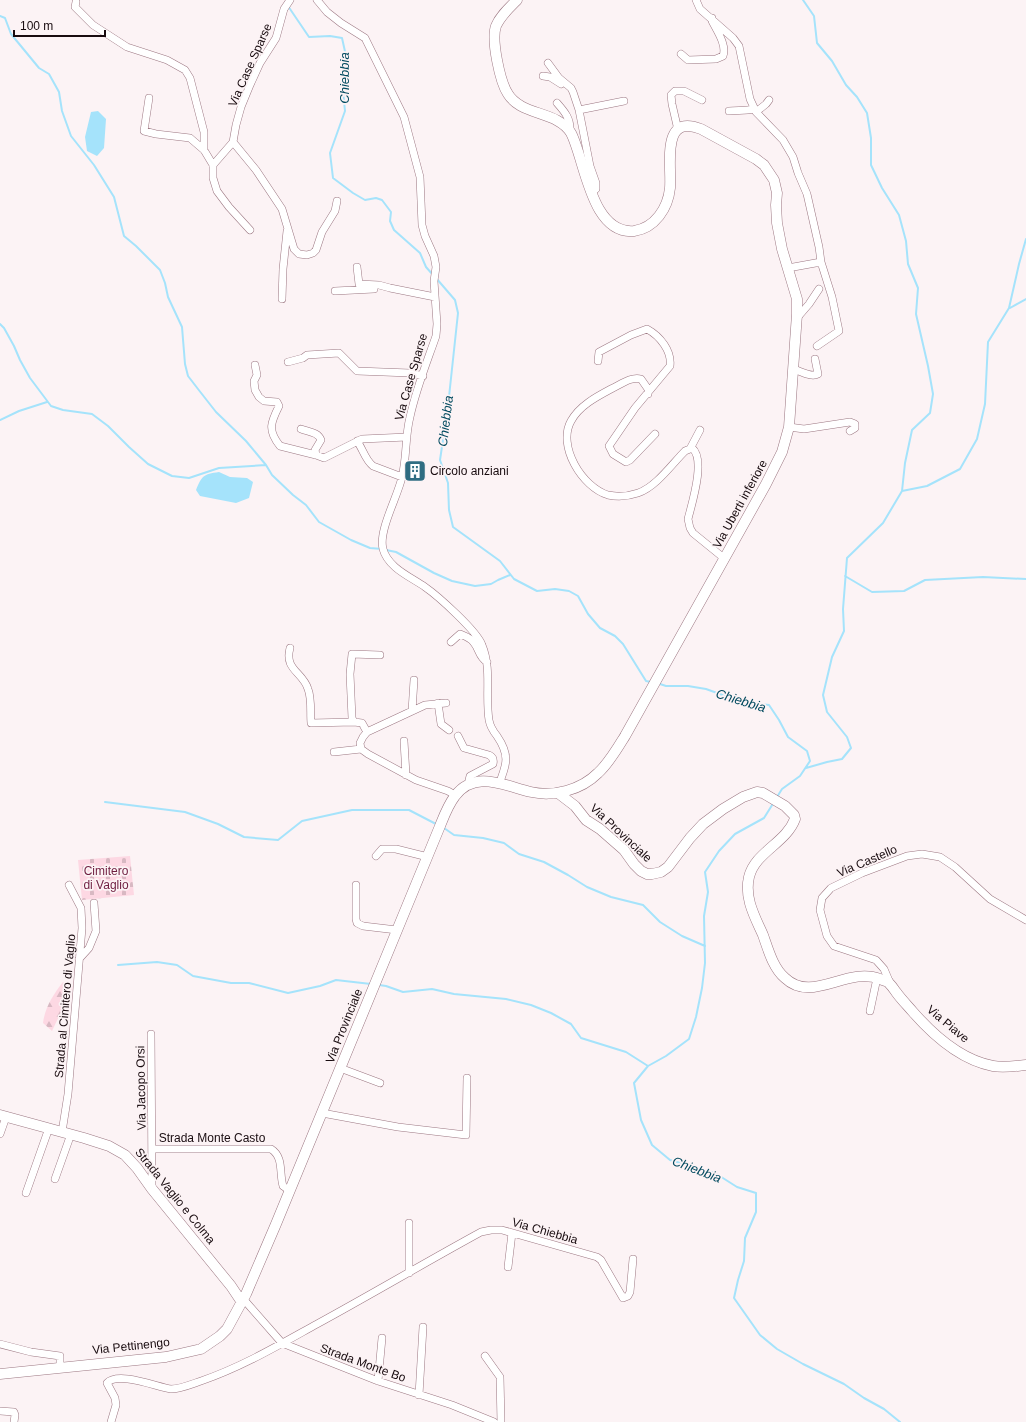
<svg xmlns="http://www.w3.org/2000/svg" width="1026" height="1422" font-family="Helvetica,sans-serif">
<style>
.forest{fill:url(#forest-firs)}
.cemetery{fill:url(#cemetery-stones)}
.water{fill:#a5e3fb}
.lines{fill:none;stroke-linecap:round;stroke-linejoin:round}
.stream{stroke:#a5e3fb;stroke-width:2}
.street-casing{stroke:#9c7782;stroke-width:8}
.secondary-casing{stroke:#9c7782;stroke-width:11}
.street{stroke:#fff;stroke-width:7}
.secondary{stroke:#fff;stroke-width:10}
.labels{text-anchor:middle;stroke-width:3.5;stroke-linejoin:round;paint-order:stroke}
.street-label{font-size:12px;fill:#180b0f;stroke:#fcf3f5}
.poi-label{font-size:12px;fill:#180b0f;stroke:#fcf3f5;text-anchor:start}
.park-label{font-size:12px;fill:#6f1e40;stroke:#fcf3f5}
.water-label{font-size:13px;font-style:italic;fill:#024a5f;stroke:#fcf3f5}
</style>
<defs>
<pattern id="forest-firs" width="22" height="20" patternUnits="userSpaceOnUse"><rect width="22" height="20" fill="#fdd8e3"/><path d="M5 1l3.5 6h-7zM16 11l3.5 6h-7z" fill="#d8b8c2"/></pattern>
<pattern id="cemetery-stones" width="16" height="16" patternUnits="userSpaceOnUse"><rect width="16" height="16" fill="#fdd8e3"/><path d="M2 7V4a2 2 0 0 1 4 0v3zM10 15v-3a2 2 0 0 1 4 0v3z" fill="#d8b8c2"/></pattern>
</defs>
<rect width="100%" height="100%" fill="#fcf3f5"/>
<path class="forest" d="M63,982L73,987L52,1031L43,1023C45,1007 53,995 63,982Z"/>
<path class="cemetery" d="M130,856L134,895L82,900L78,860Z"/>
<path class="water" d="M98,111L106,119L104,148L97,156L87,151L85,137L91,112Z
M219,472L230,477L247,478L253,482L249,498L236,503L200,496L196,490C202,476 203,474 219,472Z"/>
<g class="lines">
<path class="stream" d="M803,0L814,16L817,43L832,61L846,85L857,97L867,113L871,138V165L882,188L899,215L906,241L908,264L918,288L916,314L928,366L933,394L930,413L912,430L905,463L902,491L883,523L847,558L843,609L844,631L832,657L823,695L827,712L847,737L851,748L842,759L827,762L806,768
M288,6L309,37L330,36L342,38L346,56L342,81L345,111L330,153L333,178L353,193L365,200L376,198L382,200L391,212L390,221L394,230L420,253L426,267L433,275
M0,16L5,18L11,34L39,68L49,74L59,92L62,111L71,136L94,165L114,197L124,236L136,246L160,270L165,283L168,297L182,327L185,364L188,376L198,389L216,412L246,441L266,465L272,475L293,495L306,505L319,522L351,540L370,548L382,549
M436,278L455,300L458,313L448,406L440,460L448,483L449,510L453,527L500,561L514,579L537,591L555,589L569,591L578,596L588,614L600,628L615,636L623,644L646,681L651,682
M1010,308L1026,299
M0,324L4,328L14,346L20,360L30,378L51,406L63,410L92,414L108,426L129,447L148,464L172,476L189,478L219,468L266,465
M0,420L19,411L47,402
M902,491L927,486L960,469L977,439L985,404L988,342L1009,308L1019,264L1026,239
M386,550L396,552L434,573L452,581L475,586L491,584L498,580L510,575
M845,576L872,592L904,591L925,580L983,577L1026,579
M657,683L666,686H688L706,689L742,702L769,705L779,720L788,737L807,751L810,761L800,776L782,789L777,797
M105,802L185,812L218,824L244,837L278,840L302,821L352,810H409L436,824
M774,802L764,818L735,834L719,851L705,872L708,892L704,916L705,963L702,988L696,1017L689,1039L666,1056L648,1066L634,1083L641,1120L652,1145L670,1160L715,1173L737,1187L756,1193V1212L745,1238L744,1261L738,1280L734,1298L760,1335L777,1349L803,1364L844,1384L864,1398L884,1409L900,1422
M444,828L454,835L483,838L504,843L519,854L544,862L568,875L587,887L611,897L643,905L660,922L682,936L705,946
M118,965L157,962L177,965L193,976L231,983H249L288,993L320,986L336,980L371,984
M379,985L386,986L403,992L432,989L454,994L506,999L531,1005L551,1013L571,1024L581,1038L626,1052L648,1066"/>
<g class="street-casing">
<path id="street" d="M317,0L327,12L341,23L365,38L404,117L420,177L422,225L425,236L434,256L436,267L434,281L437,324L436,336C427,362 416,389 410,417C405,436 407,457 402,477C398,496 378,531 383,549C388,568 411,577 425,587C438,596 477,631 482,645C492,669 485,694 489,720C490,726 493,731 497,736C510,755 507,764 499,784
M696,0L700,9L733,38L739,46L750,99L756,112L783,140L793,157L798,173L807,194L819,247L821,262L832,297L839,331L817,346
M76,2L75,7L93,25L127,47L167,60L185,70L190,78L204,132V150
M681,54L688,60L716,59L723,56C727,45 717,31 712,21V18
M548,63L559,78L571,88L573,92L579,110L590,166L596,183V189L591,193
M543,76L550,77L561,84
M149,98L144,131L156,134L190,138L204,150L213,165
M557,103C565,112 571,119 570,132
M579,110L624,101
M729,111C738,110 745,111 754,109
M756,112L766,104L769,100
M678,130L672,104L671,95L675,91H684L702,100
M233,142L256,170L282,209L294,249L299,254L307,255L313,253L316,250L322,232L335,211L337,201
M250,230L229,207L217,191L213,178V165L233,142L236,125L241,107L250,85L260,63L276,38L284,9L290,0
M357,267L359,284L379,285L390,288L435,297
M788,268L821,262
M335,291L374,289
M282,299L283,269L287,231
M797,318L809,304L819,289
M598,361L599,352L631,335L647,329C660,336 672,351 670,366L635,408L609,446L613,454L626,462L630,460L655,434
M288,362L303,358L307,355L339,353L357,371L410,373L423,376
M255,365L257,375L254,381L255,390L259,397L264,401L277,402L279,406C271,422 267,430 280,446L316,455L324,458L362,439L407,437
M793,369C801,371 811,378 818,374L815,359
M648,394V389L641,379C631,376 620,385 611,389C596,397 579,406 571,421C557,446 582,487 608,495C617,497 629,496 638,493C656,487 672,464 685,451L692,448C706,459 692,503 688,519L690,528L693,533L725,559
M789,427L804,429L850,422L855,424V428L850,431
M301,429C309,432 318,432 321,440L315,450L316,455
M357,441C363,449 365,460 373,466L402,477
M691,447L700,430
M451,642L460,634C465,636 471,638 474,643C480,650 478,656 487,662
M290,648C284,670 303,672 308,689C312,699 310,713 311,723L354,722
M438,703L441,724L449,730
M446,703L425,705L367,732L363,737L360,743L361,749L368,754L416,780L448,791L455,795
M412,711L414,680
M367,732L362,723L354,722L352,718L350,674L352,654L380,655
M458,736L464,748L489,755C493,757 494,760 493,764L470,776L469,780L471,783
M404,741L406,775
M334,752L361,749
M376,856L382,849H396L428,857
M356,885V919L357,923L363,926L397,930
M79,959L89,948L96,931L94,903
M890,983L884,969L876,960L834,946L827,936L820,910L822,898L831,888L862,873L907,856L922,854L940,857L955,867L990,899L1026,920
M870,1011L877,978
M151,1034L152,1189
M340,1068L380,1083
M322,1113L398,1127L466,1135L467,1078
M62,1132L68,1094L82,928L81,908L69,885
M0,1134L6,1117
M153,1149H271C284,1157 279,1173 283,1186L290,1191
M55,1179L71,1134
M26,1193L49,1128
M508,1267L512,1233
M409,1273V1223
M241,1301L246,1302L282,1343L378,1381L452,1405L494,1422
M0,1344L31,1352L60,1356V1367
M485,1356L500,1377L501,1422
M378,1381L382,1338
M419,1395L423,1327
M0,1411L14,1412L15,1415L14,1422
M111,1422L116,1405L115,1398L107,1383C118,1371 157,1387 171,1389C180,1389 192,1384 201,1381C242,1367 279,1345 317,1324C372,1294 426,1262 481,1232L491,1230H502L597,1257L601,1260L623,1298L628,1296L630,1292L633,1259"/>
</g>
<g class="secondary-casing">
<path id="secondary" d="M558,793L575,806L586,820L600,829L624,850L634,864L641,871L647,874H652L661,872L668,867L690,838L703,824L723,809L743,797L757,792L763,793L785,806L794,815L795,819C786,843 755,852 749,877C744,898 755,917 763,935C768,949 773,968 785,978C812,1004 847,966 880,979C882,980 886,981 888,982C890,984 894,989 896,992C901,999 907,1005 913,1012C934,1036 961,1060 993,1066C1004,1068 1015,1066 1026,1065
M0,1115L84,1138L109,1146L125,1155L137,1168L152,1189L231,1286L241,1301
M0,1374L166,1357L201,1349L220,1336L227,1329L246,1294L276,1224L440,826C444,816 448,805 455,796C475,769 505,786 531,792C554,797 581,790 598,773C609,763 617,749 625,736L766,484L782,452L789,427L797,314V299L782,249L777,223L776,205L777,193L774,180L764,165L756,159L701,129C660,113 672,166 670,188C668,208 655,228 634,231C591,235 585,160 571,133C561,116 537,115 521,106C516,103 511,99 508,94C500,82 491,40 496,26C500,16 509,8 517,0"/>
</g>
<use href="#street" class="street"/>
<use href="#secondary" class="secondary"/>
</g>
<defs>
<g id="building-square" transform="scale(1.15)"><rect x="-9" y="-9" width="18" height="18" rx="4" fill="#2f6d82" stroke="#fcf3f5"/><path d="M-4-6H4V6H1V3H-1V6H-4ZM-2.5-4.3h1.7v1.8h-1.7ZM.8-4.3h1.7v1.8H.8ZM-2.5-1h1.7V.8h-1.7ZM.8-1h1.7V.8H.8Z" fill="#fff"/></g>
</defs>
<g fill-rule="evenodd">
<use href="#building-square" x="415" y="471"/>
</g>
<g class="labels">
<g class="street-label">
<text transform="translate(250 65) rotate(-66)" y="4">Via Case Sparse</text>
<text transform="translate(411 377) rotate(-74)" y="4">Via Case Sparse</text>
<text transform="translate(740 504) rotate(-61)" y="4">Via Uberti inferiore</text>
<text transform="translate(621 833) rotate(43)" y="4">Via Provinciale</text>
<text transform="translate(867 861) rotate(-23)" y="4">Via Castello</text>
<text transform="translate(65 1006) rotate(-85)" y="4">Strada al Cimitero di Vaglio</text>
<text transform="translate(948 1024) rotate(40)" y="4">Via Piave</text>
<text transform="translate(344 1026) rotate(-68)" y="4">Via Provinciale</text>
<text transform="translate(141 1088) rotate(-91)" y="4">Via Jacopo Orsi</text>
<text x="212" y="1142">Strada Monte Casto</text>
<text transform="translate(175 1196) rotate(51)" y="4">Strada Vaglio e Colma</text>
<text transform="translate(545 1231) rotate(16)" y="4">Via Chiebbia</text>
<text transform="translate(131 1346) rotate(-6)" y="4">Via Pettinengo</text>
<text transform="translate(363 1363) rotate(20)" y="4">Strada Monte Bo</text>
</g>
<g class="poi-label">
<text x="430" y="475">Circolo anziani</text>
</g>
<g class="park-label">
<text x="106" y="875">Cimitero<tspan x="106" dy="14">di Vaglio</tspan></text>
</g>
<g class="water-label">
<text transform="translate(344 78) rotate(-90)" y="5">Chiebbia</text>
<text transform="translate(445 421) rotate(-83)" y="5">Chiebbia</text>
<text transform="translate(741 700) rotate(17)" y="5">Chiebbia</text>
<text transform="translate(697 1169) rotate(21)" y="5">Chiebbia</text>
</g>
</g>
<path d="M14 30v6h91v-6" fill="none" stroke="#180b0f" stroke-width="2"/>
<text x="20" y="30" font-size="12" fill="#180b0f" stroke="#fcf3f5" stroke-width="3" paint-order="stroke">100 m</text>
</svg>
